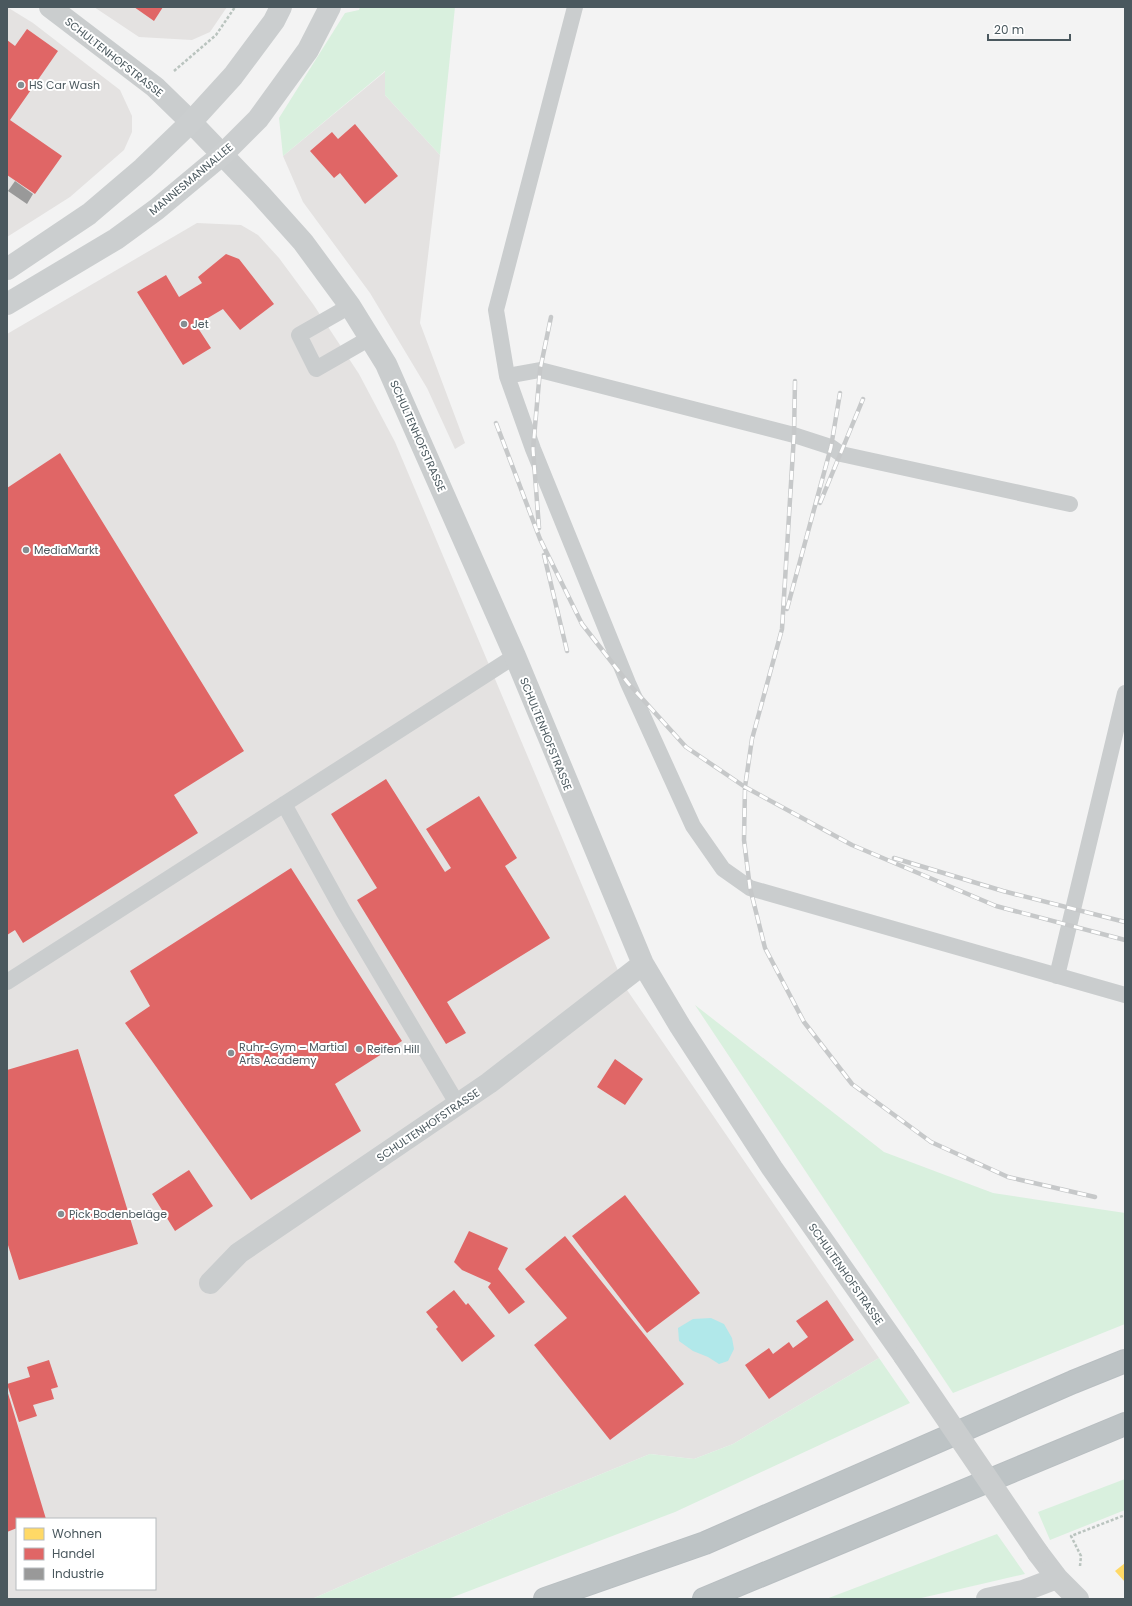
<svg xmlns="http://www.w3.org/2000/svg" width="1132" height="1606" font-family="Poppins,sans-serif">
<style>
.commercial{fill:#e4e2e1;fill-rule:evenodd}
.green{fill:#d9f0de}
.water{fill:#b1e8ea}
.homes{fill:#ffd966}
.shops{fill:#e06666}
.industry{fill:#999}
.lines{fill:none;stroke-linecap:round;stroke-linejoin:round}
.motorway-casing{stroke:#b8bec1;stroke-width:24}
.path{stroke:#bac4bf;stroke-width:2.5;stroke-dasharray:3 2;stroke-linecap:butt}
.service{stroke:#cacdce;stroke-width:16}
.minor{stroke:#cacdce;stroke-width:22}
.secondary{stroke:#cbcecf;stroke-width:22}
.motorway{stroke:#bdc3c5;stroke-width:22}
.rail-casing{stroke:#c6c8c9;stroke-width:4.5}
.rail{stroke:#fff;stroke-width:3;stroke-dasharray:9;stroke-linecap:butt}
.minor-bridge{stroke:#cacdce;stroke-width:22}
.poi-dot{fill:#858e92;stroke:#fff;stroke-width:1.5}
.labels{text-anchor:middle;stroke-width:4;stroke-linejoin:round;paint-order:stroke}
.street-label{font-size:11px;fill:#4a585e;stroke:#fff}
.poi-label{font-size:11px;fill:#4a585e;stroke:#fff;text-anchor:start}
</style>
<rect width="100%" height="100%" fill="#f3f3f3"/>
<path class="commercial" d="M7,7L33,23L120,90L132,116V132L124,150L70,197L7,237Z
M94,7H227L210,32L192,40L139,37Z
M386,71L385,95L440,155L420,323L465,443L455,449L427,388L370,293L303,202L283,156Z
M197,223L241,225L258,235L279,258L313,304L359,374L395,442L625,987L879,1358L733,1444L694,1459L650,1454L521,1507L312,1599H7V334ZM17,1519H155V1589H17Z"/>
<path class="green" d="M360,7H455L440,155L385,95V71L283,156L279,118L345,13L359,10Z
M695,1005L884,1152L993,1193L1125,1213V1324L953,1393Z
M879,1358L910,1403L675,1512L448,1599H312L521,1507L650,1454L694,1459L733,1444Z
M1125,1479V1510L1050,1540L1038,1512Z
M997,1534L1025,1574L917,1599H826Z"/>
<path class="water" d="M711,1318L724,1324L732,1338L734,1349L728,1361L719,1364L708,1357L693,1351L679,1341L678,1328L693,1319Z"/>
<path class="homes" d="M1125,1563V1582L1115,1571Z"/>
<path class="shops" d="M134,7H163L154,21Z
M27,29L58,51L10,120L62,156L35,194L7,175V40L15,46Z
M355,124L398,176L365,204L340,173L334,178L310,151L332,132L338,139Z
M226,254L239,259L274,304L240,330L223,309L196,325L211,348L183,365L137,292L166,275L179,297L202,283L198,277Z
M60,453L244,751L174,795L198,833L23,943L15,930L7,935V488Z
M386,779L445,872L451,868L426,829L479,796L517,858L505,866L550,938L447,1002L466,1033L446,1044L357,900L377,888L331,814Z
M291,868L402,1041L335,1084L361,1131L251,1200L125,1023L150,1006L130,971Z
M78,1049L138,1244L19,1280L7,1242V1070Z
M615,1059L643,1079L625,1105L597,1087Z
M189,1170L213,1206L175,1231L152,1194Z
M625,1195L700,1293L647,1333L572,1236Z
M469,1231L508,1248L498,1269L525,1302L509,1314L488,1287L491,1283L462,1270L454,1262Z
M565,1236L684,1384L610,1440L534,1345L567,1318L525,1269Z
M454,1290L466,1305L468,1303L495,1336L462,1362L436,1329L438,1327L426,1312Z
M827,1300L854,1340L769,1399L745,1365L769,1348L773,1354L789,1342L793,1348L808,1337L796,1321Z
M49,1360L58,1387L51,1389L54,1399L33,1405L37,1416L19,1422L7,1384L30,1377L27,1367Z
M7,1390L46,1519H17V1528L7,1532Z"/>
<path class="industry" d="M15,181L33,194L27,204L8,191Z"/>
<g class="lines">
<g class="motorway-casing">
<path id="motorway" d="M545,1599L705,1543L1073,1382L1125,1361
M704,1599L1125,1424"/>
</g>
<path class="path" d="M174,71L216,35L235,7
M1080,1566L1081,1556L1071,1536L1125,1515"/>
<path class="service" d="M575,7L496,310L507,376L533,449L628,683L693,826L723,869L750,888L1125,995
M350,306L299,335L316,369L370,338
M507,376L540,370L794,435L831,447L841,454L1070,504
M284,804L343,911L458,1105
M1057,976L1125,693
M7,982L515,656"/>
<path class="minor" d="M50,7L155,87L191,122L260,194L303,242L350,306L386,364L515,656L643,964L680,1026L772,1168L904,1356
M210,1283L239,1253L489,1083L643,964
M1038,1553L1057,1578L1078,1599
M987,1599L1023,1591L1057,1578"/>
<path class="secondary" d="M7,269L89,214L143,168L191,122L233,76L274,21L281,7
M7,304L116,239L157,209L223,154L258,119L308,50L330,7"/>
<use href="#motorway" class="motorway"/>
<g class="rail-casing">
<path id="rail" d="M795,381L794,435L782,629L752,739L745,787L744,840L750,888L765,948L804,1022L852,1084L931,1142L1008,1177L1095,1197
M496,423L540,539L582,624L628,683L686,747L745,787L852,845L996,906L1125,940
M820,503L863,399
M539,528L533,449L540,370L551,317
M544,555L567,651
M787,609L831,447L840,393
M894,858L1003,891L1125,922"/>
</g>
<use href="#rail" class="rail"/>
<path class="minor-bridge" d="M904,1356L1038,1553"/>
</g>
<g class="poi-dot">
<circle cx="21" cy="85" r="4"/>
<circle cx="184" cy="324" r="4"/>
<circle cx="26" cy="550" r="4"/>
<circle cx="359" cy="1049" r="4"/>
<circle cx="231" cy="1053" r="4"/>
<circle cx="61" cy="1214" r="4"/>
</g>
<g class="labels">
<g class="street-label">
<text transform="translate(114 57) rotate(38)" y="4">SCHULTENHOFSTRASSE</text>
<text transform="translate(191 179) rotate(-40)" y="4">MANNESMANNALLEE</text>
<text transform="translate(418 436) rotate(66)" y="4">SCHULTENHOFSTRASSE</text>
<text transform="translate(546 734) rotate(68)" y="4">SCHULTENHOFSTRASSE</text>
<text transform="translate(428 1125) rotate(-34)" y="4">SCHULTENHOFSTRASSE</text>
<text transform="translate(846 1274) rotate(55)" y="4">SCHULTENHOFSTRASSE</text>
</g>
<g class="poi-label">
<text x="29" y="89">HS Car Wash</text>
<text x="192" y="328">Jet</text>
<text x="34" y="554">MediaMarkt</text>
<text x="239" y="1051">Ruhr-Gym – Martial<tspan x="239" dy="13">Arts Academy</tspan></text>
<text x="367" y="1053">Reifen Hill</text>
<text x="69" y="1218">Pick Bodenbeläge</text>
</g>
</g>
<rect width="1132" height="1606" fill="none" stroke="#4a585e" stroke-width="16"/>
<rect x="16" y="1518" width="140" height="72" fill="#ffffff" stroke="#b7bcbf"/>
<rect x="24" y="1528" width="20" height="12" fill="#ffd966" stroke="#b7bcbf"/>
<text x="52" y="1538" font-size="12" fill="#4a585e">Wohnen</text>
<rect x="24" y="1548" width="20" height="12" fill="#e06666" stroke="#b7bcbf"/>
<text x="52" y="1558" font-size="12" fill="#4a585e">Handel</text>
<rect x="24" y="1568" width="20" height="12" fill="#999999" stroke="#b7bcbf"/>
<text x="52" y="1578" font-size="12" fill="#4a585e">Industrie</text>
<path d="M988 34v6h82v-6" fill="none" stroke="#4a585e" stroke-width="2"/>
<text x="994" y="34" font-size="12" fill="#4a585e" stroke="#ffffff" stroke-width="3" paint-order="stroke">20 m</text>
</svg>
